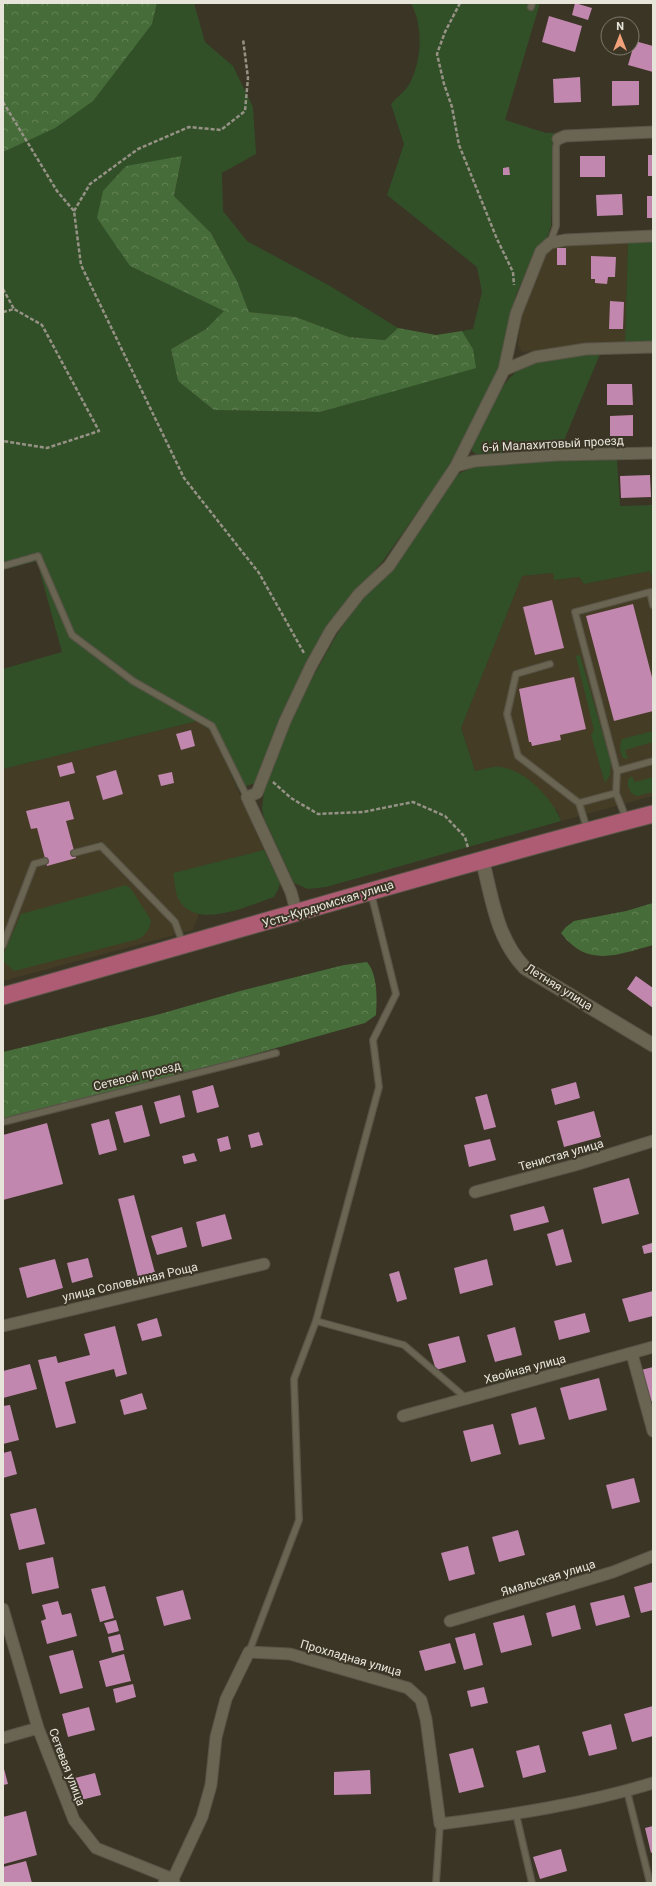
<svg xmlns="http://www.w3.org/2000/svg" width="656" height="1886" font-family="Roboto,sans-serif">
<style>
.built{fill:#443c25}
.green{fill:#325028}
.forest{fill:url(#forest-crowns)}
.building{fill:#c187ae}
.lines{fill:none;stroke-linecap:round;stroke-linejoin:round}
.service-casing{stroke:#585446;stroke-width:8}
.minor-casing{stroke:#585446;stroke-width:13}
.tertiary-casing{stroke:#585446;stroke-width:15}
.primary-casing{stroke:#585446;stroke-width:19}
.path{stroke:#969285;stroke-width:2.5;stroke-dasharray:4 2;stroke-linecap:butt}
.service{stroke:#6a6453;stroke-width:5.5}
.minor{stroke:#6a6453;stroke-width:11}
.tertiary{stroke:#6a6453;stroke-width:13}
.primary{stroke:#ae5c73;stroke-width:17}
.labels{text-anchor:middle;stroke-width:4;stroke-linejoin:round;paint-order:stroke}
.street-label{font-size:12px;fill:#e7e4da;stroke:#3a3525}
</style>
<defs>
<pattern id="forest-crowns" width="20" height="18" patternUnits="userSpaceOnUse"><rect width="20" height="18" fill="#466c39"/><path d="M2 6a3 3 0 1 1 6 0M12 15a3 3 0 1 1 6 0" fill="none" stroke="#618155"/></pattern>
</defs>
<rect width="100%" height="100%" fill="#3a3525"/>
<path class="built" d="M628,243L625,343L522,352L518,345L521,317L545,256L552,247L567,245Z
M650,571L653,579V796L561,821L558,811L500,767L475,771L461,728L522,576L553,573L554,580L579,577L584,584Z
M197,721L212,732L264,850L174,873L189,910L199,914L193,930L3,981V769Z"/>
<path class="green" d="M157,3H194L205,42L233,66L253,107L256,154L222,173L223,211L247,241L330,286L398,328L385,340L349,337L296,317L249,312L237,281L211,233L174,196L182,157L130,266L225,311L206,329L171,349L178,381L214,410L320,412L385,393L473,349L462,331L473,329L482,292L477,267L387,195L404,144L391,104C397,97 408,89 411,81C422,57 423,26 411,3H540L505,120L546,133H554L551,226L546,241L535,251L516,295L499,368L451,462L440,480L383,561L355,592L328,625L306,663L279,719L261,772L255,783L238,789L212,732L197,721L3,769V669L62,652L37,561L3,570V152L10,148L152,24Z
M653,242V341L625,343L628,243Z
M600,354L560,450L476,454L472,451V445C484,423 498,384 519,370C539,358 577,356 600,354Z
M617,460L620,506L653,505V579L650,571L584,584L579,577L554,580L553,573L522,576L461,728L475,771C482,770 493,766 500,767C524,769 553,799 561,821L326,887L308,889L294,883L264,818L262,809L264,791L290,724L313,677L337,634L362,599L394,569L447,485L460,473L476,466L553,461Z
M580,655L611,763L610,775L605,783L591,735L594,730L576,656Z
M653,731V742L625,750L628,759L623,758C620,752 619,746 622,739Z
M632,776L635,782L653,777V792L637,796L631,793L628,786V779Z
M264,850L280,883L278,890L274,897C250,905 197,931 179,900C175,894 175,881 173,873Z
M126,885L131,889L151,920C150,929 146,934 139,939L22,969L14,971L4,962V953L21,914Z"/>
<path class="forest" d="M3,3H157L152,24L93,101L55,128L3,152Z
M182,156L174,196L211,233L237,281L249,312L296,317L349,337L385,340L398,328L436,335L462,331L473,349L476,368L320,412L214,410L178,381L171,349L206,329L224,311L130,266L97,218L103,191L126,166Z
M653,903V945C617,955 587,968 561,933L566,927L574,921L626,911Z
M367,962C378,975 377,999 376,1015L365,1023L124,1091L3,1119V1052L160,1014L240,991L344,965Z"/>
<path class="building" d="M575,3L592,8L588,20L572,15Z
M549,16L582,26L575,52L542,42Z
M635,41L653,46V72L628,65Z
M580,77L581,102L554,103L553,79Z
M612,81H639V105L612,106Z
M648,155H653V176H648Z
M580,156H605V177H580Z
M509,167L510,175H503V168Z
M622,194L623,215L597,216L596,195Z
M647,196H653V218H647Z
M557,248H566V265H557Z
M591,256L616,257L615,277H608L607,284L595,283V279H591Z
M610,301L624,302L623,329H609Z
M607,384H632L633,405H607Z
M633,415V436H610V416Z
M650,475L651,497L621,498L620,476Z
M552,600L564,648L535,655L523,607Z
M633,604L653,681V711L614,721L586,616Z
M574,677L586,729L560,735L561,740L532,746L531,742H529L519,689Z
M191,730L195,746L181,750L176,734Z
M72,762L75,773L60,777L57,766Z
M116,770L123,794L103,800L96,776Z
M172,772L174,783L161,786L158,775Z
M69,801L74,819L66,821L76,858L47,866L37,828L31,829L26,811Z
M636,976L653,988V1008L627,989Z
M576,1082L580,1098L555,1105L551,1089Z
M213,1085L219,1107L197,1113L192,1091Z
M487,1094L496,1127L484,1130L475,1097Z
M180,1095L185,1117L160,1124L154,1102Z
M142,1105L150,1136L124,1143L115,1112Z
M594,1111L601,1137L564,1147L557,1121Z
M109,1119L117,1150L99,1155L91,1124Z
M47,1123L63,1184L3,1200V1135Z
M259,1132L263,1145L251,1148L248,1135Z
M228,1136L231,1149L220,1152L217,1139Z
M490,1139L496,1160L469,1167L464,1145Z
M194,1153L197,1161L184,1164L182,1156Z
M629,1178L639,1214L602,1224L593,1188Z
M134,1195L157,1280L140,1285L118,1199Z
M544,1206L549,1222L514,1231L510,1215Z
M225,1214L232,1239L202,1247L196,1222Z
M182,1227L187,1247L157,1255L151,1236Z
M563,1229L572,1262L556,1266L547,1234Z
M652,1243L653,1252L644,1254L642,1246Z
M88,1258L93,1277L72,1283L67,1263Z
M55,1259L63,1288L27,1298L19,1268Z
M487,1259L493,1285L460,1294L454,1268Z
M399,1271L407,1299L397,1302L389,1274Z
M653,1291V1316L629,1322L622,1299Z
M585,1313L590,1332L559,1340L554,1321Z
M157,1318L162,1336L142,1341L137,1324Z
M115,1326L127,1374L116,1377L114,1369L65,1382L76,1423L56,1428L38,1360L56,1356L58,1363L90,1355L84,1334Z
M515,1327L522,1355L495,1362L487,1335Z
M459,1336L466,1362L436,1370L428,1344Z
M30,1364L37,1389L3,1398V1371Z
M653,1367V1401L650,1402L641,1370Z
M599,1378L607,1410L569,1420L560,1388Z
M142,1393L147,1409L124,1415L120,1400Z
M10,1405L19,1440L3,1444V1406Z
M536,1407L545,1439L519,1445L511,1414Z
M493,1424L501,1454L471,1462L463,1431Z
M11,1451L17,1474L3,1478V1453Z
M634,1478L640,1502L612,1509L606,1485Z
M36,1508L45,1544L19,1550L10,1514Z
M518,1530L525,1555L499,1562L492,1537Z
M468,1546L475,1574L449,1581L441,1553Z
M53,1557L59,1588L32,1594L26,1563Z
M653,1582V1610L641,1613L634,1587Z
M105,1586L114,1618L100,1622L91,1589Z
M183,1590L191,1619L164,1626L156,1597Z
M624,1595L630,1617L596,1626L590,1603Z
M58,1601L62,1615L71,1613L77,1636L47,1644L41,1621L46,1619L42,1605Z
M575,1605L581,1629L552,1637L546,1613Z
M524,1615L532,1645L501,1653L493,1623Z
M116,1620L119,1631L108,1634L104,1623Z
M475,1633L483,1665L464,1670L455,1638Z
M120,1634L124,1650L112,1653L108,1637Z
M450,1643L456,1663L425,1671L419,1651Z
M73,1650L83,1688L60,1694L49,1656Z
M124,1654L131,1681L106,1687L99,1661Z
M133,1684L136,1697L116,1703L113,1689Z
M484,1687L488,1703L471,1707L467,1691Z
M653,1706V1736L632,1742L624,1714Z
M89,1707L95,1730L68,1737L62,1714Z
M611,1724L617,1749L589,1756L582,1732Z
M539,1745L546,1772L523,1778L516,1751Z
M473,1748L484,1787L459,1793L449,1754Z
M3,1765L8,1784L3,1785Z
M370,1770L371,1794L334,1795V1772Z
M95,1773L101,1795L81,1800L75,1778Z
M26,1811L37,1855L4,1864L3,1817Z
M653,1826V1852L651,1853L645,1828Z
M561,1849L567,1871L540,1879L533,1857Z
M26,1861L32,1883H3V1867Z"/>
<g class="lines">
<g class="service-casing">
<path id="service" d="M531,7L532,3
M550,243L556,226V147L558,139
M3,566L38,556L72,635L133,681L212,726L247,797
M550,664L516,674L507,714L518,756L579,803L616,793
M617,771L653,761
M579,803L587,829
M626,818L616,793L617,771L575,612L650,592L653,605
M74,853L101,846L175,922L183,944
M3,945L34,864L45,861
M3,1122L276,1053
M316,1321L404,1345L467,1399
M249,1652L299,1520L294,1379L316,1321L379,1087L373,1040L396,994L371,893
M627,1791L650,1883
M516,1814L532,1883
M436,1883L440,1824"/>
</g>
<g class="minor-casing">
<path id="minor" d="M558,139L565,136L653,132
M504,370L535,357L586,349L653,347
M456,466L475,461L556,455L653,453
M297,914L291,892L247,797L257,793L285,721L311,666L331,630L359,594L389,566L456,466L504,370L516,314L541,251L550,243L565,240L653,236
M475,1192L575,1165L653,1141
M3,1326L264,1264
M632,1354L653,1431
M403,1416L653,1347
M3,1609L38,1728L74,1820L96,1848L173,1879L174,1882
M450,1621L613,1572L653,1556
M3,1738L38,1728
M164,1883L173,1879L202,1817L211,1785L216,1737L226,1699L249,1652L290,1654L408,1688L421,1700L426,1719L440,1824C511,1815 584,1804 653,1783"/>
</g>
<g class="tertiary-casing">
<path id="tertiary" d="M482,859C492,897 496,938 525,968L653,1045"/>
</g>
<g class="primary-casing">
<path id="primary" d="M3,996C220,936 435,870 653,814"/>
</g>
<path class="path" d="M460,3L445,32L437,54L444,84L452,107L459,145L497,239L513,272L514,285
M3,102L57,191L74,211L81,265L184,478L259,573L304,653
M74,211L90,184L138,149L189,127L221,130L245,111L248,78L243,39
M3,289L14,309
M3,312L14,309L42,325L99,431L47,448L3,441
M273,782L291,798L318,814L363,812L413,802L445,816L465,837L468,848"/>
<use href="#service" class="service"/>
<use href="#minor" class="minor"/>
<use href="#tertiary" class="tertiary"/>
<use href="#primary" class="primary"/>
</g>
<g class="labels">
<g class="street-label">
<text transform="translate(553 444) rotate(-3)" y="4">6-й Малахитовый проезд</text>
<text transform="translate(328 904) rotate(-17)" y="4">Усть-Курдюмская улица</text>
<text transform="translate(559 987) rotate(32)" y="4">Летняя улица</text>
<text transform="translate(137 1076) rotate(-14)" y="4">Сетевой проезд</text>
<text transform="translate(561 1155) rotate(-16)" y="4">Тенистая улица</text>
<text transform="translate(130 1282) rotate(-13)" y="4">улица Соловьиная Роща</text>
<text transform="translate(525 1369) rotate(-15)" y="4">Хвойная улица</text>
<text transform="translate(548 1578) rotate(-17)" y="4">Ямальская улица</text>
<text transform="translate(351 1658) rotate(16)" y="4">Прохладная улица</text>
<text transform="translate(67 1767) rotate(69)" y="4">Сетевая улица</text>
</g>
</g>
<rect width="656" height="1886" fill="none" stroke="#e7e4da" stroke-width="8"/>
<g transform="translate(620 36)"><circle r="19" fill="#3a3525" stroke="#7f7b6d"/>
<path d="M0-3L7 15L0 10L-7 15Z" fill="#f1a27b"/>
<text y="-6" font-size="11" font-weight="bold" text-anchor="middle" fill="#e7e4da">N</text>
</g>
</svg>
